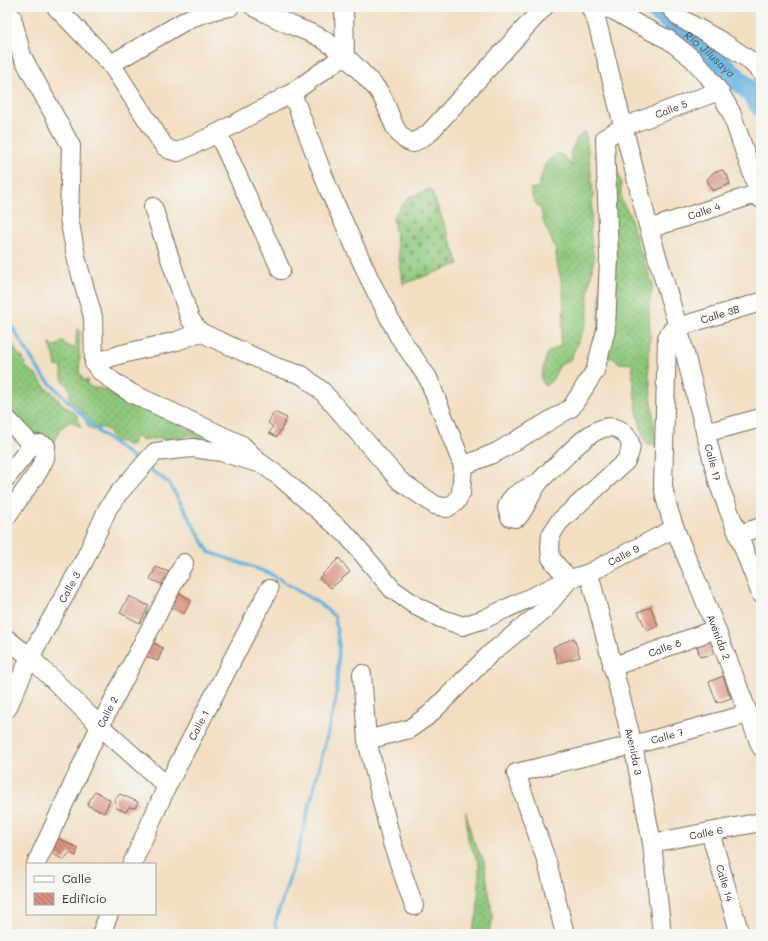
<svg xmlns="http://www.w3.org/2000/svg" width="768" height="941" font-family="Mali,sans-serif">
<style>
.grass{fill:url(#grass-dots);stroke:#64794d}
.cemetery{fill:url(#cemetery-stones);stroke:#64794d}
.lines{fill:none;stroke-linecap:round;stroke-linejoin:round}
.stream{stroke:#65b3df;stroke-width:3.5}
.river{stroke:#65b3df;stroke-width:22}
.building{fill:url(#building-back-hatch)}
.minor-casing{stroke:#7b6957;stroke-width:20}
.minor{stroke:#fff;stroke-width:18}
.labels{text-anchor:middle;stroke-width:3;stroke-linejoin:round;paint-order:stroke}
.street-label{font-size:10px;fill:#3b2a1e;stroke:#f6f6f2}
.water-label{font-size:11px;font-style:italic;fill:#4a5a62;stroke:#f6f6f2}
</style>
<defs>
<pattern id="grass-dots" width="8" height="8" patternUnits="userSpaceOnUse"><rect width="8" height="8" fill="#8ec87c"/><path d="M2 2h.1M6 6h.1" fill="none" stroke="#75a365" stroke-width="1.8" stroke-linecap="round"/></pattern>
<pattern id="cemetery-stones" width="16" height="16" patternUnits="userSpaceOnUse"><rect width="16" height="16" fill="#8ec87c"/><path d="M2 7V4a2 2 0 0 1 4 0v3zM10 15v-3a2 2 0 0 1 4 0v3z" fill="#75a365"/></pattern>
<pattern id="building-back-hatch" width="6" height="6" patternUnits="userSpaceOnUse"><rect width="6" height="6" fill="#da8f7b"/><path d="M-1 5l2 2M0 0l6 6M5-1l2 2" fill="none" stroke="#b27564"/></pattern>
</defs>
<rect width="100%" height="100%" fill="#f6f6f2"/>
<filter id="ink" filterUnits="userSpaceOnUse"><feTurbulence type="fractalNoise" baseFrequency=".025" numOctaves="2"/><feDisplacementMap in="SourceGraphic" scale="8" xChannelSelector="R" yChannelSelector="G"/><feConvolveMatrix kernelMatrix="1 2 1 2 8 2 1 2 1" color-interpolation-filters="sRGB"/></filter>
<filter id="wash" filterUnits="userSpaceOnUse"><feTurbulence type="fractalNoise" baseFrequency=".012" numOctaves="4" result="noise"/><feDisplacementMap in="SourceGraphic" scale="16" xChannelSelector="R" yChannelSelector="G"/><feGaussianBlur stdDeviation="0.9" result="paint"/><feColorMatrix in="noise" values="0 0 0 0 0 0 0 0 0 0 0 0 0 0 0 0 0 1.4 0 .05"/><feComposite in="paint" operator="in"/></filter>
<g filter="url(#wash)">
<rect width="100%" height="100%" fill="#f2dfc2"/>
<path class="grass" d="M585,131L590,163L593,196L590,232L594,258L588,294V319L580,338L570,360L560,365L552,380L545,386L541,378L547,353L560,346L564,309L563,289L558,268L555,248L544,223L541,210L534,201L530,189L538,188L545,164L557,153L563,155L572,167L570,153L577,138Z
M608,147L617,169L621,182V200L630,215L636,239L653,285L649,305L650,337L648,363L656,445L646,444C636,417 634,392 632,364L619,363L612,357L606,358L577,379L597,352Z
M78,329L80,330L79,354L80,356L79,373L82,375V380H88L87,385L94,388H99L108,391L110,394L115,397H126L208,438C198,443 197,440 190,434L180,439L173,436L170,438L168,441L166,442L161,438L142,440L136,437L134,438V443L133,444H129V446L122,442L112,441C112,437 108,429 103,428C101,427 95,430 93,430C84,426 86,418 82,411C79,407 74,403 70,399V389L62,379V369L59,366L56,367L54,355L49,343H51L52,346C61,346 59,343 63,341L65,344L73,348L76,345V335Z
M7,333C12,341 15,354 23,358L26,367L37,376L47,389L52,392L62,404L76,414L81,428L74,423L70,421L60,429L54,442L35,436L11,416L7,401Z
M466,812L472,838L484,861L493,919L488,934H471L477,915L479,882V864L468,840Z"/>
<path class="cemetery" d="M431,189L459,264L403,284L393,217L409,197Z"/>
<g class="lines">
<path class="stream" d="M7,319L42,375L100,433L139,462
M148,468L169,483L209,552L269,573L320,604L335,617L339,646L336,700L298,851L275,923L277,934"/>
<path class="river" id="s1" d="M653,7L705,49L751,92L761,107"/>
</g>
<g id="blocks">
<path class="building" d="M723,170L725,175L727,174L730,184L712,191L707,179L714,172Z
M274,412L287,418L277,437L269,433L273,427L268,423Z
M339,558L350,572L331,588L319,578Z
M156,567L169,572L163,585L150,579Z
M175,590L191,600L184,614L168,605Z
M129,596L149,606L140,623L120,613Z
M651,607L658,626L647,631L638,612Z
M712,635L717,650L710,655L700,657L696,642Z
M574,638L580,657L558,663L553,647Z
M150,641L163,648L158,661L149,658L143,653Z
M723,676L731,698L717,703L709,682Z
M95,791L110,800L104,813L87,805Z
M120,794L138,802L135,808L129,807L126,812L116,808L115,799Z
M57,838L78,848L76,856L69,853L64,860L49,852Z"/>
</g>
</g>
<g filter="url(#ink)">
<use href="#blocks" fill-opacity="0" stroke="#7b6957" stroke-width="1"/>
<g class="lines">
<g class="minor-casing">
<g id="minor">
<path d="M56,7L111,64L164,146L170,150L178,152L218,133L292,93L345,55L344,7"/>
<path d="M254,7C269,15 283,22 298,28C306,31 314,34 321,38C343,52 360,70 377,89C392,106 389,136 413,143L428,134L544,7"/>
<path id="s2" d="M590,7L597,22L649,229L678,327L719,485L761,594"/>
<path d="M599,7L613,10L639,25L669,40L693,59L708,76L719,91L731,112L761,199"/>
<path d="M670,7L680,18L723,42L748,59L761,72"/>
<path d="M7,14L12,17L22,56L71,146L69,218L77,261L93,317L94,363L100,371L114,382L131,393L242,445L258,461"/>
<path d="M111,64L190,18L215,10L230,7"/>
<path d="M218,133L281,270"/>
<path d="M153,207L190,319L200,332L276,367L302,375L322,391L400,481L435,505L447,508L456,502L461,493L463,466L428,378L398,335L370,280L329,190L292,93"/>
<path id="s3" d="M649,229L759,193"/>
<path id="s4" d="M761,302L678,327L671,331L667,338L663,486C669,522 687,557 701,591C722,643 741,695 761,747"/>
<path d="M94,363L122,354L177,341L200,332"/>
<path d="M7,419L32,445"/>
<path d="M705,433L761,418"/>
<path id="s5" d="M463,466L497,452L571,408L595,371L606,330L609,258L605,138L623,127L719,91"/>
<path d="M7,477L32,445L41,444L46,446L45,458L38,472L7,516"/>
<path d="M538,483C526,489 509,494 507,508L510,517L515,518L518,517C526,508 530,495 537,485C543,476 553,468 561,461C576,446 608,409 628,438C633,446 630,453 626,461L559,522L551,535L550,548L551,558L558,567L570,579"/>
<path d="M739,534L761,527"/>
<path id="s6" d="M589,573L633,745L652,843L662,934"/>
<path d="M7,639L30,657L100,726L167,786"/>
<path id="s7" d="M612,667L716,629"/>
<path d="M362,674L367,740L392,843L414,906"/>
<path id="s8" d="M7,709L30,657L85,559L108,508L118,494L155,452L192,448L221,452L262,464L280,477L347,535L392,589L416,606L440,618L463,626L484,619L570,579L589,573L675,528"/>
<path d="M367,740L409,729L429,715L490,654L544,610L567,582"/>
<path id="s9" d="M710,832L740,934"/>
<path id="s10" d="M652,843L761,822"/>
<path id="s11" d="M36,864L100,726L184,563"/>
<path id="s12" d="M132,864L167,786L269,589"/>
<path d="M101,934L109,914"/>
<path id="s13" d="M565,934L547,862L516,773L633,745L748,714"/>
</g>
</g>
<use href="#minor" class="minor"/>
</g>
</g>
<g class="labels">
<g class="street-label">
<text dy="4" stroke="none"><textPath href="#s5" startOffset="474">Calle 5</textPath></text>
<text dy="4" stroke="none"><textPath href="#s3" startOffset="58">Calle 4</textPath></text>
<text transform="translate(720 314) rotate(-17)" y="4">Calle 3B</text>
<text dy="4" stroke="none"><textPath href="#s2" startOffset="472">Calle 17</textPath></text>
<text dy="4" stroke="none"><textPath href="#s8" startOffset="845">Calle 9</textPath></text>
<text dy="4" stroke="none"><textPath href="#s8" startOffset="137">Calle 3</textPath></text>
<text dy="4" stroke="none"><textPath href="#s4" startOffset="412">Avenida 2</textPath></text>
<text dy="4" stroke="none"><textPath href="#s7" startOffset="56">Calle 8</textPath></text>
<text dy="4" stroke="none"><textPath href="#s11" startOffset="168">Calle 2</textPath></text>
<text dy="4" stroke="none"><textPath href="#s12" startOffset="154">Calle 1</textPath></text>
<text dy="4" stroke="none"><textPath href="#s13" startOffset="324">Calle 7</textPath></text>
<text dy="4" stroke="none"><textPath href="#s6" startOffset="184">Avenida 3</textPath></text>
<text dy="4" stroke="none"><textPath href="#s10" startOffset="55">Calle 6</textPath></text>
<text dy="4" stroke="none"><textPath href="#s9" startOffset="53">Calle 14</textPath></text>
</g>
<g class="water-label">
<text dy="4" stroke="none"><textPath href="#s1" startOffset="74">Río Jilusaya</textPath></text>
</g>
</g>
<rect width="768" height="941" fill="none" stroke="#f6f6f2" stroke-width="24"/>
<rect x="26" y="863" width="130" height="52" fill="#f6f6f2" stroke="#aba49d"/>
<rect x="34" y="876" width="20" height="6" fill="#ffffff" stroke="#aba49d"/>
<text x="62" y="883" font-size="12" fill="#3b2a1e">Calle</text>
<rect x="34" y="893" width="20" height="12" fill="url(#building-back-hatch)" stroke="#aba49d"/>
<text x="62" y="903" font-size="12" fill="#3b2a1e">Edificio</text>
</svg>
